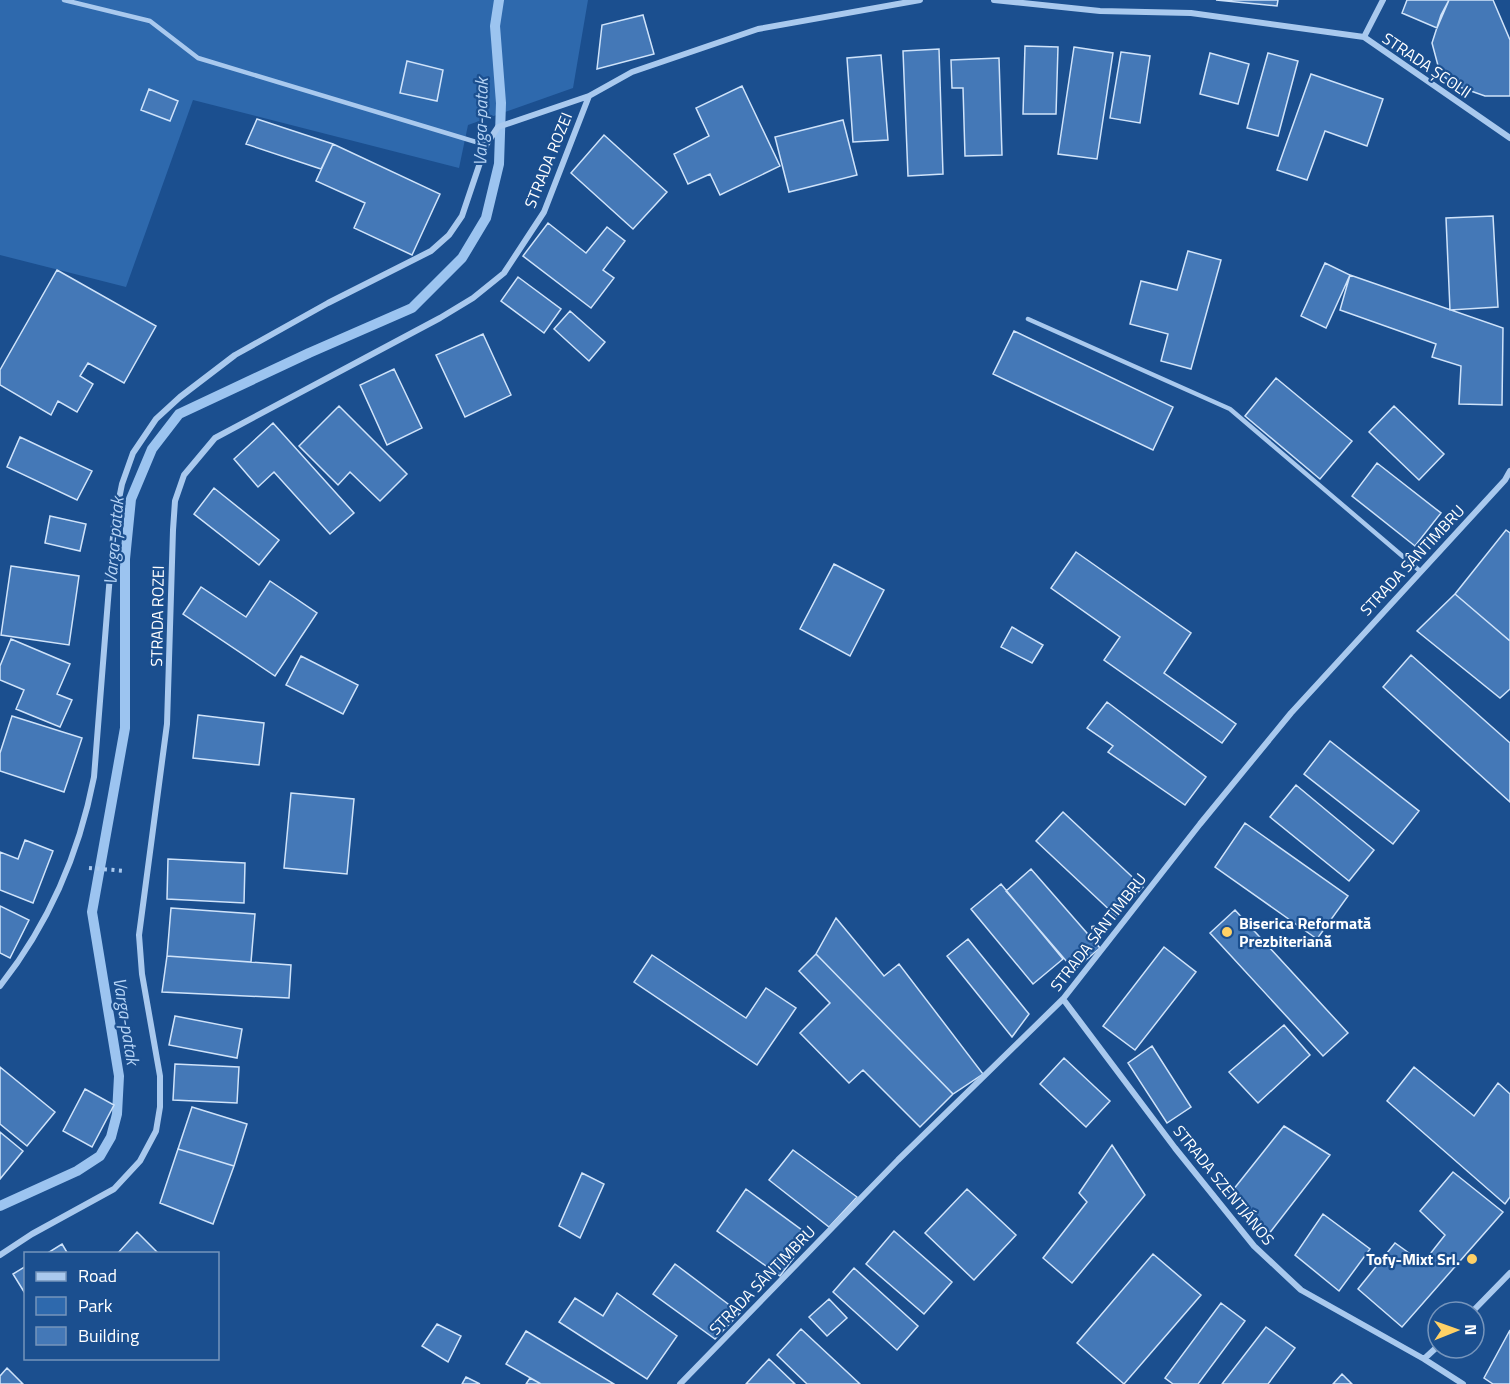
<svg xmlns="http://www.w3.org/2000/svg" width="1510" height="1384" font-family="'Titillium Web',sans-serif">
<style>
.green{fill:#2e69ad}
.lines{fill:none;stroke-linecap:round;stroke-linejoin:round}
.stream{stroke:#9cc4f0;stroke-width:10}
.building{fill:#4478b7;stroke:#cfe3fa;stroke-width:1.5}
.path{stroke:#a9c9ee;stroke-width:4;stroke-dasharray:3 4.5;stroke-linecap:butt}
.service{stroke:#a9c9ee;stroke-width:4.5}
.minor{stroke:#a9c9ee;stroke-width:6}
.poi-dot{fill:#ffd166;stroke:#1b4f8f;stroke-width:2}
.labels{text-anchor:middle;stroke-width:4.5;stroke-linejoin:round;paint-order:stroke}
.street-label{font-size:16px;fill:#fff;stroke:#1b4f8f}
.poi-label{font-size:16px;font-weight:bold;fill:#fff;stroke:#1b4f8f;text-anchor:start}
.water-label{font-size:18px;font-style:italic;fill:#b5d3f5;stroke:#1b4f8f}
</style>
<rect width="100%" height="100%" fill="#1b4f8f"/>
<path class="green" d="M0,0H588L573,88L468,125L459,168L193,100L126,287L0,255Z"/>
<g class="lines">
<path class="stream" d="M0,1206L77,1171L100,1156L111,1137L117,1114L119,1076L92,912L125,728V559L131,499L152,449L179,414L309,353L412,308L462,258L486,218L499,164L501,103L495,26L499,0"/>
</g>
<path class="building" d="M1216,0H1278L1277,6Z
M1407,0H1449L1437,28L1402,13Z
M1449,0H1493L1510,40V96H1485L1454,85L1440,73L1432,43L1441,15Z
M643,15L654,54L597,69L602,25Z
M1025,46L1058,47L1056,114H1023Z
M1074,47L1113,53L1097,159L1058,154Z
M939,49L943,174L908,176L903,51Z
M1121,52L1150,56L1140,123L1110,118Z
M1210,53L1249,64L1238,104L1200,94Z
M1268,53L1298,61L1278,136L1247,128Z
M881,55L888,140L853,142L847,58Z
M999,58L1002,155L965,156L963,88H952L951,60Z
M407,61L443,70L437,101L400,93Z
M1311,74L1383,99L1367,146L1325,131L1307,180L1277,170Z
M742,86L780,166L720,195L710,174L688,184L674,154L709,136L696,108Z
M149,89L178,101L170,121L141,110Z
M257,119L333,144L321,169L246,144Z
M843,120L857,175L789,192L775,137Z
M604,135L667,192L633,229L571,173Z
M333,144L440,194L412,255L354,228L365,203L316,181Z
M1493,216L1498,307L1450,310L1446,218Z
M548,223L586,253L607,227L625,241L603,270L614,278L591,308L523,256Z
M1188,251L1221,260L1191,369L1161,361L1168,334L1130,324L1141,281L1177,290Z
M1325,263L1350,275L1326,328L1301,316Z
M57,270L156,326L124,383L88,363L80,376L93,384L77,412L58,401L51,415L0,385V370Z
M1350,275L1503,328L1502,405L1459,404L1461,366L1432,357L1436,344L1340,310Z
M518,277L561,309L544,333L501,301Z
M570,311L605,342L589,361L554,329Z
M1014,331L1173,407L1153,450L993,374Z
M483,334L511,395L465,417L436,355Z
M394,369L422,428L387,445L360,385Z
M1276,378L1352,441L1320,479L1245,416Z
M339,406L407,474L380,501L350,472L338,485L299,446Z
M1394,406L1444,454L1419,480L1369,432Z
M273,423L354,513L330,534L274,472L258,487L234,459Z
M20,437L92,471L77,500L7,467Z
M1377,463L1441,513L1415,546L1352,496Z
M214,488L279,540L259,565L194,514Z
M50,516L86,524L80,551L45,543Z
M1506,530L1510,533V641L1455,594Z
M1076,552L1191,633L1164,673L1236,724L1222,743L1104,660L1120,637L1051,588Z
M834,564L884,590L850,656L800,629Z
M11,566L79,576L69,645L1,635Z
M270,581L317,613L275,676L183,614L201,587L246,617Z
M1455,594L1510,641V689L1500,698L1417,631Z
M1012,627L1043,645L1032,663L1001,647Z
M11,639L70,664L57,694L72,700L60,727L16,709L24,690L0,680V666Z
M1411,655L1510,743V802L1383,687Z
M301,656L358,685L343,714L286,685Z
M1107,702L1206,777L1185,805L1108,752L1113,746L1087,728Z
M198,715L264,723L259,765L193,758Z
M12,716L82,738L64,792L0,771V753Z
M1330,741L1419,811L1393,844L1304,774Z
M1296,785L1374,850L1349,881L1270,817Z
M291,793L354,799L347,874L284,868Z
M1063,812L1143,887L1116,916L1036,841Z
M1245,823L1348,896L1317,939L1215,867Z
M25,840L53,851L33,903L0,890V852L18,859Z
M168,859L245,863L244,903L167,899Z
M1031,869L1100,948L1074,970L1006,891Z
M1001,884L1063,959L1033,984L971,909Z
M0,906L29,920L10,958L0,953Z
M171,908L255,914L251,962L167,956Z
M1235,910L1348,1033L1323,1056L1210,933Z
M836,918L884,976L899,964L983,1074L953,1094L816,954Z
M968,939L1029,1014L1012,1037L947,956Z
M1164,947L1196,972L1135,1050L1103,1026Z
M816,954L953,1094L920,1127L863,1070L849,1083L800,1033L830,1003L799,971Z
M652,955L746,1018L766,988L796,1008L757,1065L634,982Z
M167,956L291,965L289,998L162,992Z
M175,1016L242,1029L237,1058L169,1045Z
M1284,1025L1310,1055L1258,1103L1229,1072Z
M1152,1046L1191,1107L1167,1123L1128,1063Z
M1064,1058L1110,1101L1086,1127L1040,1084Z
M175,1064L239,1067L237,1103L173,1100Z
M0,1067L55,1112L27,1146L0,1124Z
M1414,1067L1474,1116L1498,1083L1510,1094V1197L1505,1204L1387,1101Z
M85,1089L114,1105L92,1147L63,1131Z
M192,1107L247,1124L234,1166L178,1149Z
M1284,1126L1330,1155L1268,1235L1233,1190Z
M0,1132L23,1151L0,1179Z
M1112,1145L1145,1195L1072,1283L1043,1258L1087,1202L1079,1193Z
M178,1149L234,1166L213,1224L160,1203Z
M793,1150L857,1197L829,1227L769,1180Z
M1453,1172L1503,1212L1402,1327L1358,1289L1395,1243L1423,1263L1445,1235L1420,1211Z
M582,1173L604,1184L580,1238L559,1226Z
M746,1189L810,1236L780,1276L717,1231Z
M967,1189L1016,1235L974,1280L925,1233Z
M1323,1214L1370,1249L1339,1291L1295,1255Z
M894,1231L952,1282L924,1314L866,1264Z
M137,1232L159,1254H117Z
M62,1244L68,1254H46Z
M1153,1254L1201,1295L1124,1384L1077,1343Z
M675,1264L740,1313L715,1339L653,1294Z
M26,1266V1295L13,1274Z
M854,1268L918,1326L897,1350L833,1292Z
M617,1293L677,1336L647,1379L559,1322L575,1298L603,1316Z
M829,1299L847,1318L827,1336L809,1317Z
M1221,1303L1245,1321L1198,1384H1173L1165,1378Z
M437,1324L461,1336L448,1362L422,1346Z
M1266,1327L1295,1348L1268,1384H1222Z
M801,1329L860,1384H807L777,1355Z
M1510,1330V1384H1493L1484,1378Z
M526,1331L614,1384H541L506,1364Z
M769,1359L795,1384H746Z
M7,1368L23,1384H0V1376Z
M1342,1374L1352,1384H1333Z
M466,1377L480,1384H462Z
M530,1378L541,1384H526Z"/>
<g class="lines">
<path class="path" d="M89,868L126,871"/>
<path class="service" d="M64,0L150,21L198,58L486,145
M1028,319L1230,409L1420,571"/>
<path class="minor" d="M994,0L1100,11L1191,13L1364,37
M1383,0L1364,37L1510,138
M0,986C48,925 79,854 94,777L114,524L122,484L133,453L156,419L180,397L235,355L328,303L431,251L449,235L462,216L486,145L498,127L589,96L632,72L758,29L920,0
M1063,999L1175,1148L1254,1246L1301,1290L1424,1359L1463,1384
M0,1255L32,1234L114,1189L140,1161L156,1131L160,1107V1076L142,974L139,935L167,724L173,530L175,501L184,475L215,438L440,318L473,298L504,273L544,212L589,96
M1472,1312L1510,1273
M1424,1359L1438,1346
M680,1384L898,1160L1063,999L1200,824L1291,713L1505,480L1510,471"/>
</g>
<g class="poi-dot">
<circle cx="1227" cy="932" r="6"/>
<circle cx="1472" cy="1259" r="6"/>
</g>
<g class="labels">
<g class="street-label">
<text transform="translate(1427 65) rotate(34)" y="6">STRADA ȘCOLII</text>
<text transform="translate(548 160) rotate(-68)" y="6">STRADA ROZEI</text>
<text transform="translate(1412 560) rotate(-47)" y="6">STRADA SÂNTIMBRU</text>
<text transform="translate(157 616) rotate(-89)" y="6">STRADA ROZEI</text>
<text transform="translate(1098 932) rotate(-52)" y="6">STRADA SÂNTIMBRU</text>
<text transform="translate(1224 1185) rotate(51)" y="6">STRADA SZENTJÁNOS</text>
<text transform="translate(762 1280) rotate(-46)" y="6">STRADA SÂNTIMBRU</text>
</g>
<g class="poi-label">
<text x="1239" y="929">Biserica Reformată<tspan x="1239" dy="18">Prezbiteriană</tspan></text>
<text x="1460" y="1265" text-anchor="end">Tofy-Mixt Srl.</text>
</g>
<g class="water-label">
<text transform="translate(481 122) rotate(-89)" y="6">Varga-patak</text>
<text transform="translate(114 541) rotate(-85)" y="6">Varga-patak</text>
<text transform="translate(126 1021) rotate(81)" y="6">Varga-patak</text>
</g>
</g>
<rect x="24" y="1252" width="195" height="108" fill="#1b4f8f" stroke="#7695bc" stroke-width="1.5"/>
<rect x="36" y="1272" width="30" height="9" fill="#a9c9ee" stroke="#7695bc" stroke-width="1.5"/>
<text x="78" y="1282" font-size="18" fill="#ffffff">Road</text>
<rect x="36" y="1297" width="30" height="18" fill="#2e69ad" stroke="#7695bc" stroke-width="1.5"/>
<text x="78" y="1312" font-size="18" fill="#ffffff">Park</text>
<rect x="36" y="1327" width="30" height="18" fill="#4478b7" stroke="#7695bc" stroke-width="1.5"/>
<text x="78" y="1342" font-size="18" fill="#ffffff">Building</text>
<g transform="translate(1456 1330) rotate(89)"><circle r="28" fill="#1b4f8f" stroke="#7695bc" stroke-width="1.5"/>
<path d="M0-4.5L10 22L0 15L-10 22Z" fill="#ffd166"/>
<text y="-9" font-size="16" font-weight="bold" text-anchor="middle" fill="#ffffff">N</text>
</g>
</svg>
